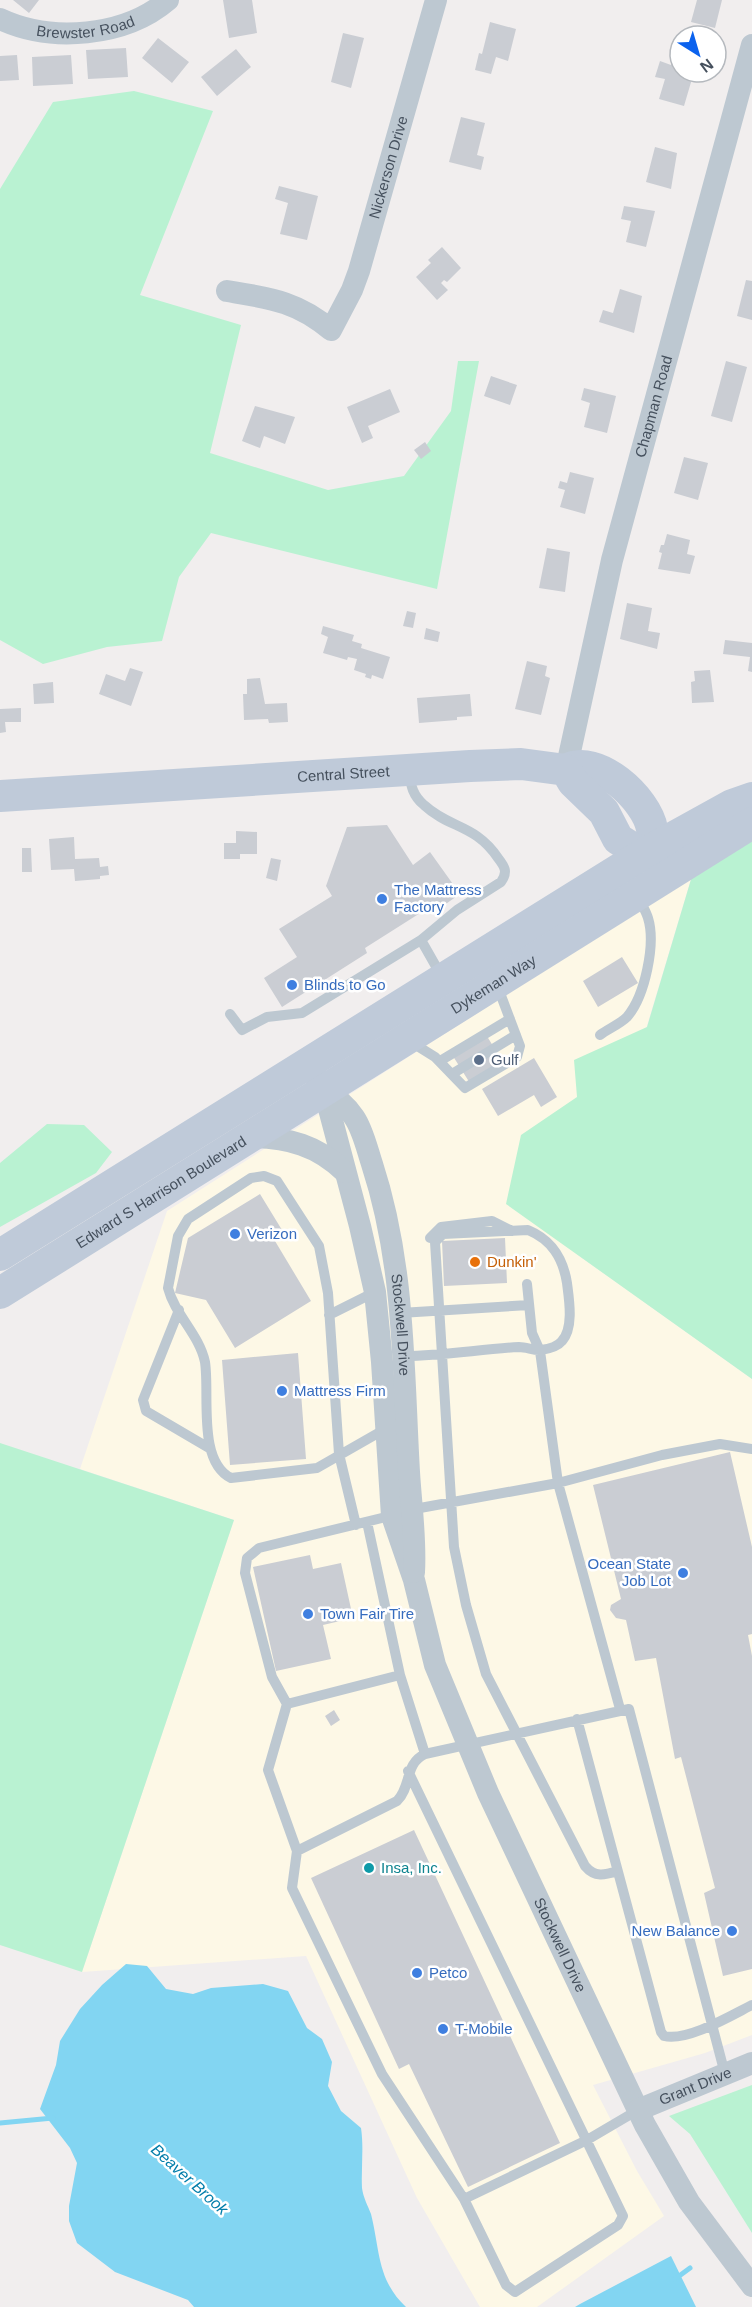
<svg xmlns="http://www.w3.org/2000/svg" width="752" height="2307" font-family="Helvetica,sans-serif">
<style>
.commercial{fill:#fdf8e6}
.green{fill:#b9f2d2}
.water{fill:#82d5f2}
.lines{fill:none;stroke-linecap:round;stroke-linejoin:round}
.stream{stroke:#82d5f2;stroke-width:5}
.building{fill:#cacdd3}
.lane{stroke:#bdc8d1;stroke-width:10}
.street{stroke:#bdc8d1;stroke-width:22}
.secondary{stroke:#bfcad9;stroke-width:32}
.shop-dot{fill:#3f7fe0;stroke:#fff;stroke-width:2}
.service-dot{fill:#5c6f8a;stroke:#fff;stroke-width:2}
.food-dot{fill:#e8710a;stroke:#fff;stroke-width:2}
.culture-dot{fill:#0f9aa8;stroke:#fff;stroke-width:2}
.labels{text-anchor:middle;stroke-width:5;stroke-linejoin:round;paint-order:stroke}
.street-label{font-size:15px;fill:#45505d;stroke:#fff}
.shop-label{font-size:15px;fill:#366cbe;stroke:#fff;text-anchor:start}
.service-label{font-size:15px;fill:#4e5e75;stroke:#fff;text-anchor:start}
.food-label{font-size:15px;fill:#c56008;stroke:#fff;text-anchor:start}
.culture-label{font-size:15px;fill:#0d838f;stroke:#fff;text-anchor:start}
.water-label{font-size:16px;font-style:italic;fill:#037eab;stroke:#fff}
</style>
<rect width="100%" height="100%" fill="#f1eeee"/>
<path class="commercial" d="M692,876L578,1255L752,1379V2035L705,2053L593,2085L637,2171L664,2216L537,2307H480L417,2198L306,1956L82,1972L234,1520L80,1469L167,1211Z"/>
<path class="green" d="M134,91L213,111L140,295L241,325L210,453L328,490L404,476L451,411L458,361H479L437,589L211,533L179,577L162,641L107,647L43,664L0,640V189L53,102Z
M752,841V1379L506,1204L521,1135L577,1097L574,1060L647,1027L692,876Z
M47,1124L84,1125L112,1152L96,1173L0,1227V1163Z
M0,1443L234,1520L82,1972L0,1945Z
M752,2085V2233L690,2134L669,2116Z"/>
<path class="water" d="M126,1964L147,1966L166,1989L193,1994L211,1988L263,1984L288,1991L307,2028L322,2039L332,2062L328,2086L341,2111L361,2128C364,2148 361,2168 362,2188C363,2197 368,2206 371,2214C380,2250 377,2280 406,2307H194L188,2300L115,2272L77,2243L69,2221V2206L77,2163L70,2148L40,2109L56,2065L60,2041L80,2009L102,1985Z
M671,2256L696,2307H575L580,2304Z"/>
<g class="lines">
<path class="stream" d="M0,2123L53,2118
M675,2279L690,2268"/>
</g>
<path class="building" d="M13,0H39L29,13Z
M223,0H252L257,33L229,38Z
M697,0H722L715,28L691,22Z
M490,22L516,29L508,61L496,57L491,74L475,70L479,53L482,54Z
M343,33L364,38L351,88L331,82Z
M158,38L189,62L172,83L142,58Z
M677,45H680V72H694L684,106L659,99L665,79L655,77L660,61L671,65Z
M126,48L128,77L88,79L86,50Z
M236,49L251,67L217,96L201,77Z
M17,55L19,80L0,81V56Z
M71,55L73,84L33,86L32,57Z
M461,117L485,123L477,155L484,157L481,170L449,162Z
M655,147L677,153L671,189L646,182Z
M279,186L318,196L307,240L280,234L288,203L275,199Z
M624,206L655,211L646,247L626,242L631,221L621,219Z
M442,247L461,268L447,282L444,280L441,283L448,290L437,300L416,277L431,263L428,260Z
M746,280L752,281V320L737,316Z
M620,289L642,296L634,333L599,322L603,310L613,313Z
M726,361L747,367L732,422L711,416Z
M491,376L517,385L510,405L484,396Z
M584,388L616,396L607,433L584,427L590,403L581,400Z
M390,389L400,412L368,426L373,438L362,443L347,407Z
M255,406L295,417L285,444L264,436L260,448L242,441Z
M425,442L431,451L421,459L414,450Z
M684,457L708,463L698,500L674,493Z
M570,472L594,478L585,514L560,507L565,490L558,488L560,481L567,483Z
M667,534L690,540L687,554L695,556L690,574L658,569L662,553L659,552L661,545H664Z
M547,548L570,552L565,592L539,588Z
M627,603L652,608L648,631L660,633L657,649L620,639Z
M407,611L416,613L413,628L403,626Z
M323,626L354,635L352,641L362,644L361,648L390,657L383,679L372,675L371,679L365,677L366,674L354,670L357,659L348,657L347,660L323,653L328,637L321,634Z
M426,628L440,632L438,642L424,639Z
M725,640L752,643V672L748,671L750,657L723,654Z
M527,661L547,666L545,676L550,678L541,715L515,709Z
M130,668L143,672L131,706L99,694L106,674L125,681Z
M710,670L714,702L692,703L691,682L695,681L694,671Z
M260,678L265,704L287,703L288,722L269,723L268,719L244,720L243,694H247V679Z
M53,682L54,703L34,704L33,684Z
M470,694L472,716L457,717V720L419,723L417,698Z
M21,708V722H5L6,732L0,733V709Z
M387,825L413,865L430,852L460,894L440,908L436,903L365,948L367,953L282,1007L264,978L297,957L279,929L332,896L326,886L347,827Z
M236,831L257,832V854H240V859H224V843H236Z
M74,837L75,859L99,858L100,867L108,866L109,875L100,876V879L75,881L74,869L51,870L49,839Z
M22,848H31L32,872H22Z
M271,858L281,860L277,881L266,878Z
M622,957L638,983L598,1007L583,981Z
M485,1033L506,1067L473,1088L451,1053Z
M534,1058L557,1097L541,1107L534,1095L498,1116L482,1089Z
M260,1194L282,1230L272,1236L311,1301L235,1348L206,1300L175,1293L188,1238Z
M505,1238L507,1283L444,1286L442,1241Z
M298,1353L306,1459L230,1465L222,1360Z
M730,1452L752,1547V1634L748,1635L752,1656V1969L723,1976L704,1893L715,1888L681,1757L675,1759L656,1658L635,1661L626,1620L616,1618L610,1610L611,1605L621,1599L593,1485Z
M310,1555L313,1569L341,1563L353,1618L323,1625L331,1659L276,1671L253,1567Z
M334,1710L340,1720L331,1726L325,1716Z
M414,1830L560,2143L468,2187L409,2064L399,2069L311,1878Z"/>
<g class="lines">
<path class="lane" d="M409,773C411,786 413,796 424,805C450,829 475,824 498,858C505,867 508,872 501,882L457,910L421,940L442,977
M230,1014L242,1030L267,1017L302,1013L421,940
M600,1035C608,1029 620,1024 627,1017C645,996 656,944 648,918C646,911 641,903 638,897
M411,1042L435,1057L465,1088L517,1057L520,1046L497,985
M440,1061L510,1019
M452,1074L516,1035
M430,1238L441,1227L492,1221L512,1231
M527,1284L532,1333L540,1351L558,1483L620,1709
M179,1310L143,1400L146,1411L209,1448
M400,1313L529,1305
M329,1315L375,1292
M405,1356C443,1356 481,1349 519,1347C527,1347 534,1351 541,1350C548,1349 558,1346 562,1341C574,1328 569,1299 567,1283C563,1258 552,1240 528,1230L443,1234L435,1242L454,1547L466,1605L486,1674L585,1866C595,1878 605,1875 617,1871
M409,1510L558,1483L662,1455L720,1444L752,1449
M367,1522L400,1675L425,1754
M356,1525L339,1454L328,1293L319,1246L277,1181L264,1176L251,1178L188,1219L178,1236L168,1288C175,1315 199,1334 205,1362C210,1394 197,1461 231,1478L317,1468L387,1428
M400,1675L287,1704L268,1770L297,1851L292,1888L382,2074L464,2199L506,2285L515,2292L618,2225L623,2216L408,1771
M287,1704L272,1677L245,1573L247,1558L259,1548L394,1515
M577,1719L661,2032L664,2036C687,2042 732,2015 752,2005
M297,1851L397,1801C412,1786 404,1764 425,1754L629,1709L725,2074
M464,2199L587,2140L638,2110"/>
<g class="street">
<path id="s1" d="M0,19C51,43 125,37 168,0"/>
<path id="s2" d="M227,291C269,298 297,301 331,330L352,290L359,271L436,0"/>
<path id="s3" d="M566,770L612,560L752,45"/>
<path id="s4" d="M317,1079L324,1090L360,1226L375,1292L382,1362L392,1516L414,1580L435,1665L488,1793L645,2125L689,2202L752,2286"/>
<path id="s5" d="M324,1090C336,1097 346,1105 354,1117C363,1130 367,1149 372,1164C405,1265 403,1367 409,1472C411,1506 416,1538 414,1572"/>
<path d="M251,1137C289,1138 317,1145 345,1172"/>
<path id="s6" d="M638,2110L752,2063"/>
</g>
<g class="secondary">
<path d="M566,770C596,752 647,799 652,829C654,837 650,845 647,852"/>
<path id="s7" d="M0,796L470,766L521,764L566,770L573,782L604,812L618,839L634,849L647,852"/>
<path d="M0,1255L647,852L732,805L752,798"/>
<path id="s8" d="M0,1293L752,823"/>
</g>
</g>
<g class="shop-dot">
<circle cx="382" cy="899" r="6"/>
<circle cx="292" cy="985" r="6"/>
<circle cx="235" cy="1234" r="6"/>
<circle cx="282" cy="1391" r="6"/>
<circle cx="683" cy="1573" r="6"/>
<circle cx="308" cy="1614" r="6"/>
<circle cx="732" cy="1931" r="6"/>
<circle cx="417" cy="1973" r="6"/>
<circle cx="443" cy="2029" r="6"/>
</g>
<circle class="service-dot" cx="479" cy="1060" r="6"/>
<circle class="food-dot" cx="475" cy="1262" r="6"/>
<circle class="culture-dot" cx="369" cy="1868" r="6"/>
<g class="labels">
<g class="street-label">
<text dy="5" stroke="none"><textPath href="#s1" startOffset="88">Brewster Road</textPath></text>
<text dy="5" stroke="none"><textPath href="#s2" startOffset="286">Nickerson Drive</textPath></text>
<text dy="5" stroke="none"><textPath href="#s3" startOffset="374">Chapman Road</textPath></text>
<text dy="5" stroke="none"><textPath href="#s7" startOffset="344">Central Street</textPath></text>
<text dy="5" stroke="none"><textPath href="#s8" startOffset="582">Dykeman Way</textPath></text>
<text dy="5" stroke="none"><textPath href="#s8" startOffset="190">Edward S Harrison Boulevard</textPath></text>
<text dy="5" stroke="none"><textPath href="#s5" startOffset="255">Stockwell Drive</textPath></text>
<text dy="5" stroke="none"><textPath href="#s4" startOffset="908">Stockwell Drive</textPath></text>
<text dy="5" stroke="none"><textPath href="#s6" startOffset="62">Grant Drive</textPath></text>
</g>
<g class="shop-label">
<text x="394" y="895">The Mattress<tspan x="394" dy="17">Factory</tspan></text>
<text x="304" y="990">Blinds to Go</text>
<text x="247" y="1239">Verizon</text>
<text x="294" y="1396">Mattress Firm</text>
<text x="671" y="1569" text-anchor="end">Ocean State<tspan x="671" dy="17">Job Lot</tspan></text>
<text x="320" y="1619">Town Fair Tire</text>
<text x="720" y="1936" text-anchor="end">New Balance</text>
<text x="429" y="1978">Petco</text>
<text x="455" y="2034">T-Mobile</text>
</g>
<g class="service-label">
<text x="491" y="1065">Gulf</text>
</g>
<g class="food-label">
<text x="487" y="1267">Dunkin'</text>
</g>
<g class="culture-label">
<text x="381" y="1873">Insa, Inc.</text>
</g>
<g class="water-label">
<text transform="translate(190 2179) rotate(42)" y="6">Beaver Brook</text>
</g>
</g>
<g transform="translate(698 54) rotate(143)"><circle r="28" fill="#ffffff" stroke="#b5b9be" stroke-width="1.5"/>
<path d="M0-4.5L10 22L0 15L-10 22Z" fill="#0b62ee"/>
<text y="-9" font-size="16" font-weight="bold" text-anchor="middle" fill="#45505d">N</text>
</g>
</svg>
